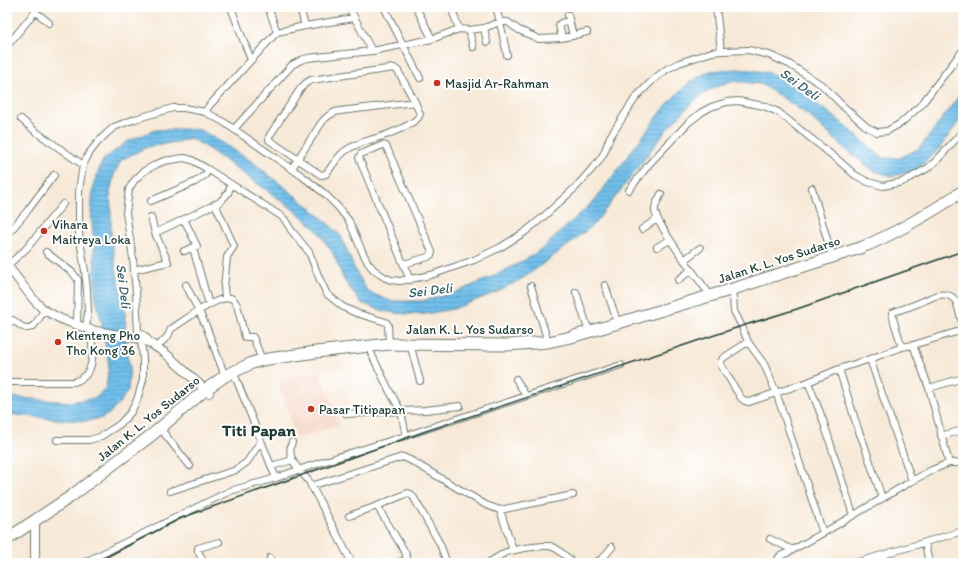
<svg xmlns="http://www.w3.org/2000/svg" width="970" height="570" font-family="Itim,sans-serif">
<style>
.built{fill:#f4d3c1}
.water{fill:url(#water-rules);stroke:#487e90}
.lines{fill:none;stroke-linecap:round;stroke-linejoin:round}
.street-casing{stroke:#6b796d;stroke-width:8}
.secondary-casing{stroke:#6b796d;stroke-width:10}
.highway-casing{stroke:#6b796d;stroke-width:13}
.street{stroke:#fff;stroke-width:6}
.secondary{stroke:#fff;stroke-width:8}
.highway{stroke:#fff;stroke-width:11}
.rail{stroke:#1f3d34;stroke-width:1.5}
.poi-dot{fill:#c8321e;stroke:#fff;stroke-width:1.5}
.labels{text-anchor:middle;stroke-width:4;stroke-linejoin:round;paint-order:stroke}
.poi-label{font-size:13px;fill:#1f3d34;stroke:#fff;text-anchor:start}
.street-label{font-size:13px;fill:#1f3d34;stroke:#fff}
.water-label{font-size:14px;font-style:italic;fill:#38646b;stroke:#fff}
.district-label{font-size:17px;font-weight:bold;fill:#1f3d34;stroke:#fff}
</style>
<defs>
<pattern id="water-rules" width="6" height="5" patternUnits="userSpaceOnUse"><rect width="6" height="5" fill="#71c0ec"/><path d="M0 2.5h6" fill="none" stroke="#5c9dc0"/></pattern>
</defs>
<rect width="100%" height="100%" fill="#fff"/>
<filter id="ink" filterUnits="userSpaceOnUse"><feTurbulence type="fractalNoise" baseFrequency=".025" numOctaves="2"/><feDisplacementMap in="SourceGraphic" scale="8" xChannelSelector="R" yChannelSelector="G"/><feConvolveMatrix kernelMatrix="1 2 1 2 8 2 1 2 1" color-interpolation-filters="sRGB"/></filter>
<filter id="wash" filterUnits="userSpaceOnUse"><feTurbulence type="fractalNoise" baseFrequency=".012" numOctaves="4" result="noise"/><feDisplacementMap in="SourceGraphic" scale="16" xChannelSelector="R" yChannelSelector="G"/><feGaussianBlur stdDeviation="0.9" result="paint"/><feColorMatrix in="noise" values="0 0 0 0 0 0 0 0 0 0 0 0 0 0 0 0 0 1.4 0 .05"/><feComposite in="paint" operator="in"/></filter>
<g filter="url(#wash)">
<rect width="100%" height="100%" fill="#f7e9d7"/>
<path class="built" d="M319,371L329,393L339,426L296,438L278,381Z"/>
<path class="water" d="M736,69L753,70L770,73L793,86L836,118L883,158H900L919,148L933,131L963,90V116L939,149L915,171L892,176L874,171L849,152L808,115L783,98L761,84L731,81L709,90L693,102L667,129L614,199L594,224L567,246L525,277L497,292L453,309L425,314H404L383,311L361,303L344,280L333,253L317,230L294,210L213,152L191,138L177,142L147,147L121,160L114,175L110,193L111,209V233L116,269L125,313L127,356L130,366L128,390L120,402L110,413L102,418L88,421L64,420L7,414V397L70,402L96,398L106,387L109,366L102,324L95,295L94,244L91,209L94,182L103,160L128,141L155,130L186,129L201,130L226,145L254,163L318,214L341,236L355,270L368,292L391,301H422L454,293L492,277L523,261L542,249L595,200L654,121L670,101L691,81L710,71Z"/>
</g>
<g filter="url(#ink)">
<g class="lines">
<g class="street-casing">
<path id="street" d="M231,7L239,29L251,60
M268,7L277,32
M300,7L305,26
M349,7L372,51
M384,7L420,78
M416,7L432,39
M451,7L459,29
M496,7L500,22L507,55
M716,7L721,51
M35,11L49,23
M568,15L573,36
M484,28L487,42
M469,30L473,47
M562,38L559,25L561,23L570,21
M7,46L39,7
M394,68L398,71L415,102L420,114L418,118C410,126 396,131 386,135C372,140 357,142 345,151C337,157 332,166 326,174L321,175L269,140V137L270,135L301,88L306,83L311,80Z
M205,112L209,106L277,32L305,26L354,18
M21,119L35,131L83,165
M234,129L292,65L301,60L308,58L372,51L432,39L459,29L469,30L484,28L500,22H508L513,26L519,30L539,39L562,38L587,32
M292,168L322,122C327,116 332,112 340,111L415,102
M812,188L832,256
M629,190L650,163L689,122L702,112L711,107L727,102L738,101L764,106L778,112L838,160L855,175L868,182L883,186L902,182L910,178L928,168L937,160L963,131
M661,194C659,199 654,205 655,211C656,218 661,225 664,230C678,253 695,275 711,296
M151,201L195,182L205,175L209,170
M215,204L234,246L227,257L224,287L225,298
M151,217L155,233L220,202L228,193L231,185
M642,229L657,219
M7,235L28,210L54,175
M657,247L670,240
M193,248L209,305
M184,251L197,246L184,219
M46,252L73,273L78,280L77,325
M684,260L700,248
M404,264L428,257L431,255L432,252L387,148L386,146L383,145L361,154L359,158L410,280
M7,266L26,249L63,204
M134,270L168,262L155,233
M678,280L691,270
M186,285L206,326L225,376
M605,285L618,324
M531,286L548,342
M730,290L733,297L734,311L742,327L748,342L764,364L776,392L823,533
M576,292L589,332
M7,325L13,320C16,322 18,324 21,326C33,334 39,318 44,310
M86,328L88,312L87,290L85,271L79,234V191L83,165L90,152L98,142L106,134L114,127L135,119L173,108H184L205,112L222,121L302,176L325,194L338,207L349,221L362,251L368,263L374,270L384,277L391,280L400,281L431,275L474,260L501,247L525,232L542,218L576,187L599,161L604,153L610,137L636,97L654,79L667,69L679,63L712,52L721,51L749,50L769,55L789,64L822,85L844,107L867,127L877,132L887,131L901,123L921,105L963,50
M748,342L723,358L721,362V365L741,398L745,401L749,402L808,382L839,369L870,359L902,347L913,345L963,330
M150,343C148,337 143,334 138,331L136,292L133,258L126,213L129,189L134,181L144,171L157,164L164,161L184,158L192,160L209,170L281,216L285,220L291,230L309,252L320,280L327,294L343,307L356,313L386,322L388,325L389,344
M913,345L929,388L949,463
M157,347L168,336L171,329C182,322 218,295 231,298C234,299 235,302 237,305L245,337H253L262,360
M902,347L894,322L892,313C901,309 910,307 919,303C931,298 945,288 956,301L963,325
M412,351L420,381
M371,353L390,392L401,411L406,436
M870,359L912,481
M839,369L858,429L864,444L882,498
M516,379L526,396
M7,382H74C98,375 92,349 91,330
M808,382L823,420L853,515
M929,388L963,378
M347,414L401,411L425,410L460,406
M163,432L190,466
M941,436L963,430
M57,440H89L100,437L120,424L131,412L137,400L143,380V359L141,339
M292,442C285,460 301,470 310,483L352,563
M271,466L293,460
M276,478C318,462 362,450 405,436C477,413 549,389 621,365
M311,486L399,458L403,457L410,460L486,505L500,510L573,495
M170,491L236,470L247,462L261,441
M377,506L405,552L407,558L405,560
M500,510L513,550
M349,516L377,506L408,493L411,494L414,498L440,544L447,563
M770,539L793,550
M925,543L929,563
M884,555L885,563
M270,558L274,563
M83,563L230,491L276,478L233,371
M204,563L198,551V548L219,542
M397,563L405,560
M488,563L506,552L524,548L543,546H550L557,549L574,563
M595,563L603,558L612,547
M777,563V560L780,556L787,553L823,533L912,481L932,470L949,463H963
M855,563L963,531"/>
</g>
<g class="secondary-casing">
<path id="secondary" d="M7,265L34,300L44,310L61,319L91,330L141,339L150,343L165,353L209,393
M35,520V563"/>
</g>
<g class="highway-casing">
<path id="highway" d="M7,539L70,497L153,434L205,390L225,376L252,363L262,360L316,352L389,344L507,345L548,342L571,337L730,290L860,248C888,237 914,222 940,206C947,201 956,196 963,191"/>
</g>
<use href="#street" class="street"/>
<use href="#secondary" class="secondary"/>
<use href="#highway" class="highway"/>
<path class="rail" d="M95,563L181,518L423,432L742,326L797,309L963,251"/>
</g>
</g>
<g class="poi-dot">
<circle cx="437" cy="83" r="4"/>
<circle cx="44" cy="231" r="4"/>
<circle cx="58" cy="342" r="4"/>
<circle cx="311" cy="409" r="4"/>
</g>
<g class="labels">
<g class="poi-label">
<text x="445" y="88">Masjid Ar-Rahman</text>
<text x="52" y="229">Vihara<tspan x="52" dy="15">Maitreya Loka</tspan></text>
<text x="66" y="340">Klenteng Pho<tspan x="66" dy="15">Tho Kong 36</tspan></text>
<text x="319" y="414">Pasar Titipapan</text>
</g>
<g class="street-label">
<text transform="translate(779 259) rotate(-18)" y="5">Jalan K. L. Yos Sudarso</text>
<text x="470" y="334">Jalan K. L. Yos Sudarso</text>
<text transform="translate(148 418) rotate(-39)" y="5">Jalan K. L. Yos Sudarso</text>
</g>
<g class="water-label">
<text transform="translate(800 84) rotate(35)" y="5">Sei Deli</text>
<text transform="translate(124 286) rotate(83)" y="5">Sei Deli</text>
<text transform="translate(430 290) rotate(-7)" y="5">Sei Deli</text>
</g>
<g class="district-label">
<text x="259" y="436">Titi Papan</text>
</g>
</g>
<rect width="970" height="570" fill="none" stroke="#fff" stroke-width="24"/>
</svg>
